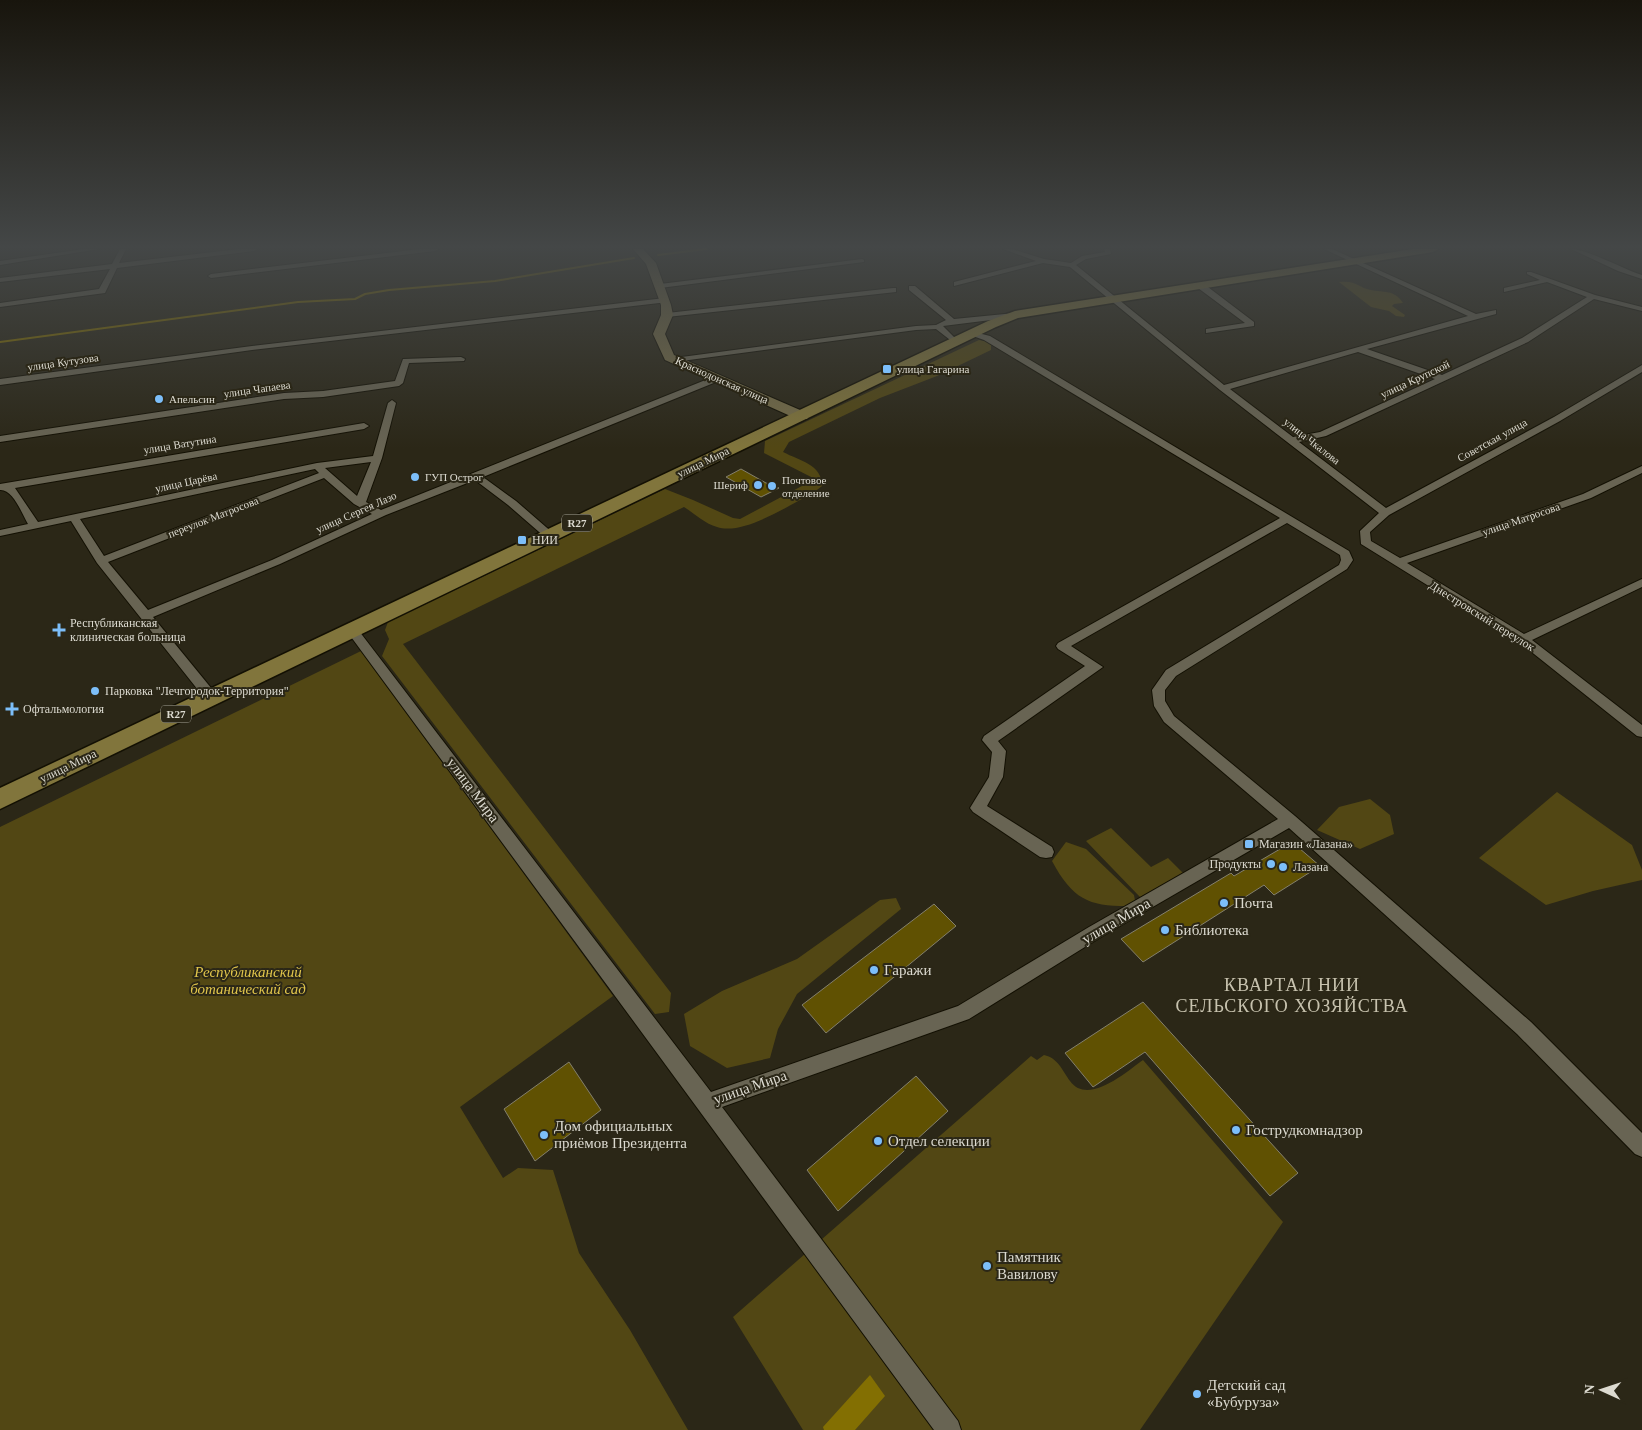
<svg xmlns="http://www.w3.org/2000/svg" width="1642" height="1430" font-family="'Times New Roman',serif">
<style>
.green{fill:#524714}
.water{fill:#836f02}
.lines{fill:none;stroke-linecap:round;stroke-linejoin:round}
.stream{stroke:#836f02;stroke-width:2}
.building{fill:#605102;stroke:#837f6c}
.street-casing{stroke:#131003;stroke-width:2}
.secondary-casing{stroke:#131003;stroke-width:2}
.primary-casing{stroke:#131003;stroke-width:3}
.street{fill:#686453;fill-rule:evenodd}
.secondary{fill:#756c48;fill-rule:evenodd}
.primary{fill:#81753c;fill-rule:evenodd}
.poi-dot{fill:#7cbef9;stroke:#2b2717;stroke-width:2}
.labels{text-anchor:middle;stroke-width:4;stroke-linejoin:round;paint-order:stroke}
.far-street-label{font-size:11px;fill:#dcdad0;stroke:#2b2717}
.far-poi-label{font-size:11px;fill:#dcdad0;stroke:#2b2717;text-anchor:start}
.shield{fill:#2b2717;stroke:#a7a498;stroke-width:1}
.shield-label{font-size:11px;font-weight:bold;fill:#dcdad0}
.poi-label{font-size:12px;fill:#dcdad0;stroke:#2b2717;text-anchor:start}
.street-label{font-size:12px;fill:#dcdad0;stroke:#2b2717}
.near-street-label{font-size:15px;fill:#dcdad0;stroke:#2b2717}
.near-poi-label{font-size:15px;fill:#dcdad0;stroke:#2b2717;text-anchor:start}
.near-park-label{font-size:15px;font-style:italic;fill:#e0c54b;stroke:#2b2717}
.near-quarter-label{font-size:18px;letter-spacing:1px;fill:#c7c2ae;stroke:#2b2717}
</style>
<rect width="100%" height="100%" fill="#2b2717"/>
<path class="green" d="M1339,282C1357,280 1357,287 1371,290C1384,293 1394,289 1403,303L1394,304L1392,306L1405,315L1404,317L1396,316L1389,311L1371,307Z
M979,340L985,341L991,345V350L937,376L880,398L789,442L783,452C800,461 822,464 822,486L813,493C789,505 743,536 717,527C705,524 694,513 684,507L403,644L671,993L669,1012L655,1014L382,656L389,639L385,630L388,622L665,489L693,500L733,518L740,519L815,479L764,453L765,441Z
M361,651L613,996L460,1107L503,1178L518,1168L553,1170L579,1253L630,1330L688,1430H0V827Z
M1557,792L1632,845L1642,870V880L1593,891L1546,905L1479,858Z
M1370,799L1390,815L1394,834L1360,849L1317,830L1339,807Z
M1111,828L1151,867L1168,858L1183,873L1140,897L1086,841Z
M1066,842L1086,849L1134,895L1136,906C1091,907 1074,902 1052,861Z
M896,898L901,909L797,994L778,1029L770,1058L727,1068L690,1046L684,1014L722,991L797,959L880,900Z
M1044,1055C1058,1058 1062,1070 1070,1081C1088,1106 1126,1072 1143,1060L1283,1222L1140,1430H803L733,1317L1031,1056L1037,1060Z"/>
<path class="water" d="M870,1375L885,1396L855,1430H824L823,1427Z"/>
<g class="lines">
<path class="stream" d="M658,255L706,249
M0,342L298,302L355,299L365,294L389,290L495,281L634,258"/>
</g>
<path class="building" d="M741,469L766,483L779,488L761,497L726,477Z
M1292,842L1320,866L1274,895L1264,885L1143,962L1121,939L1231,873L1234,876Z
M934,904L956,926L826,1033L802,1005Z
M1143,1002L1298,1173L1270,1196L1145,1052L1093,1087L1065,1053Z
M569,1062L601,1110L535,1161L504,1109Z
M916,1076L948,1111L838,1211L807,1170Z"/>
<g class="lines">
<g class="street-casing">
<path id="street" d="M84,249H99L0,265V261Z
M120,249H126L119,263L239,249H257L254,251L117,268L105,293L0,307V303L99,289L110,269L0,282V278L112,264Z
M420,249H438L435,251L211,278L208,276L211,274Z
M1003,249H1012L1044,259L1071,263L1082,256L1105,252L1104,249H1110L1111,254L1086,259L1076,265L1224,385L1468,316L1324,249H1332L1476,314L1496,310V314L1367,349L1442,375L1522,338L1587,297L1547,282L1504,292V288L1540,280L1527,274V272H1531L1595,295L1642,307V311L1594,299L1528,342L1326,436L1299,442L1386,508L1554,417L1642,365V372L1560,421L1389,515L1370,532L1371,541L1400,558L1583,494L1642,466V473L1591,498L1407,563L1524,634L1642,579V587L1532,640L1642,725V737L1637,736L1519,642L1361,544L1360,531L1379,513L1220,390L1070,267L1043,263L954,286V282L1036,261ZM1358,352L1435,379L1320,432L1293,437L1230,389Z
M1571,249C1587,249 1623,269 1642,275V279L1618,271Z
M862,259L864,260V262L660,288L656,286L660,284Z
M1198,284H1204L1254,322V326L1206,333V329L1245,323L1198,288Z
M909,286H915L954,319L1015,313L1019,315L1015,317L943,326L958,341L954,343L936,329L916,330L674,362L670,360L674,358L916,326L936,325L946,320L909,290Z
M893,288H896V292L667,317L663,315L667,313Z
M665,298H668V302L252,350L0,385V379L252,346Z
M970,331L990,336L1349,551L1353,560L1347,569L1176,676L1165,690V701L1174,716L1295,816L1531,1022L1642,1133V1157L1635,1154L1517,1034L1289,828L1101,937L969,1019L722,1107L958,1421L961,1430H934L346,630L352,626L356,627L711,1092L958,1006L1089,927L1278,819L1164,722L1154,706L1152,690L1166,670L1339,565L1341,560L1340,555L1287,523L1071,646L1103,667L998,741L1006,751L1003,777L987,806L1052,847L1054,852L1052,857L1046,858L1040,857L973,812L970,808L989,777L992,752L982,740L984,736L1085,666L1058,649L1056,646L1058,643L1280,518L984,340L970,335Z
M461,357L465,359L464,361L409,363L403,383L399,386L323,397L284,399L0,442V436L284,393L323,391L395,381L403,359Z
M718,375L722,378L721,380L483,477L516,501L554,534L555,536L554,538H546L508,505L475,480L386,515L280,564L153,617L216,694L218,697L216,700H206L97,563L71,521L0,536V530L28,524C22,514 13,489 0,490V484L364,423L369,426L364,429L15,488L38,522L317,463L373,456L388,403L392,400L396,403L382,458L366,502L381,510ZM371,462L357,496L325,468ZM315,469L319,473L104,556L80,519ZM324,478L354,504L372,514L272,560L148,610L108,562Z"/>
</g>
<g class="secondary-casing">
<path id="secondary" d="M633,249H643L656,263L671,305L673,315L665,334L674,355L807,413L809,416L807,419H797L665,360L653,334L661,315V305L646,264Z"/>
</g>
<g class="primary-casing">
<path id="primary" d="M1413,249H1438L1433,252L1018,318L996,327L0,809V788L988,321L1015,311Z"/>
</g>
<use href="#street" class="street"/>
<use href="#secondary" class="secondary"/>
<use href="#primary" class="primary"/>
</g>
<linearGradient id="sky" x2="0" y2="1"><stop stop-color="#18150d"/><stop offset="0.55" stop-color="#444747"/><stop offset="1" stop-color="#444747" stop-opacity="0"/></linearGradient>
<rect width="1642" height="449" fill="url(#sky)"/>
<g class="poi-dot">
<rect x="882" y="364" width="10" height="10" rx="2.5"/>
<circle cx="159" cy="399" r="5"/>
<circle cx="415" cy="477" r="5"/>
<circle cx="758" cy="485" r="5"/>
<circle cx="772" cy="486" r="5"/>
<rect x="517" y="535" width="10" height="10" rx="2.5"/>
<path d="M56.5 622.5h5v5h5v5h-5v5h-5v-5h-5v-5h5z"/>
<circle cx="95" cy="691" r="5"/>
<path d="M9.5 701.5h5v5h5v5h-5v5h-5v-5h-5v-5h5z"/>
<rect x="1244" y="839" width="10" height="10" rx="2.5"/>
<circle cx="1271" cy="864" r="5"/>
<circle cx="1283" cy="867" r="5"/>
<circle cx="1224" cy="903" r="5"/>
<circle cx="1165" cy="930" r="5"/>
<circle cx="874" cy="970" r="5"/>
<circle cx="1236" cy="1130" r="5"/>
<circle cx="544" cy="1135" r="5"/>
<circle cx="878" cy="1141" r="5"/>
<circle cx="987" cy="1266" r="5"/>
<circle cx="1197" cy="1394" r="5"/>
</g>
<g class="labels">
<g class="far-street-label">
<text transform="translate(63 362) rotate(-8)" y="4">улица Кутузова</text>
<text transform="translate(1415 379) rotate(-25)" y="4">улица Крупской</text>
<text transform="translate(722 380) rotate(24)" y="4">Краснодонская улица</text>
<text transform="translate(257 389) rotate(-8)" y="4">улица Чапаева</text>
<text transform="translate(1492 440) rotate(-29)" y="4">Советская улица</text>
<text transform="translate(1312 441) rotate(38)" y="4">улица Чкалова</text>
<text transform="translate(180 444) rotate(-9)" y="4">улица Ватутина</text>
<text transform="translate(703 462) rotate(-26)" y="4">улица Мира</text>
<text transform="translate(186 482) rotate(-12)" y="4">улица Царёва</text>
<text transform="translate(356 512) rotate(-24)" y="4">улица Сергея Лазо</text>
<text transform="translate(213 517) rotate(-21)" y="4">переулок Матросова</text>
<text transform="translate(1521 519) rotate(-19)" y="4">улица Матросова</text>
</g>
<g class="far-poi-label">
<text x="897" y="373">улица Гагарина</text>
<text x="169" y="403">Апельсин</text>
<text x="425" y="481">ГУП Острог</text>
<text x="782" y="484">Почтовое<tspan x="782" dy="13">отделение</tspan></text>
<text x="748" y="489" text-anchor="end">Шериф</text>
</g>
<g class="shield">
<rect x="562" y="514.5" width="30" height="17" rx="4"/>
<rect x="161" y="705.5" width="30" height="17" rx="4"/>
</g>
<g class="shield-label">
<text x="577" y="527">R27</text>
<text x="176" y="718">R27</text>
</g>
<g class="poi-label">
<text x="532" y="544">НИИ</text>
<text x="70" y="627">Республиканская<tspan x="70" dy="14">клиническая больница</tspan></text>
<text x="105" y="695">Парковка "Лечгородок-Территория"</text>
<text x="23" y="713">Офтальмология</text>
<text x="1259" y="848">Магазин «Лазана»</text>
<text x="1261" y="868" text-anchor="end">Продукты</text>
<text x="1293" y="871">Лазана</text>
</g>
<g class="street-label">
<text transform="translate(1482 616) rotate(32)" y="4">Днестровский переулок</text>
<text transform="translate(68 766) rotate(-26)" y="4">улица Мира</text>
</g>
<g class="near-street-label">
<text transform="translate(473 790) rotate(53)" y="5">улица Мира</text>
<text transform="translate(1116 921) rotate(-30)" y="5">улица Мира</text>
<text transform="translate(750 1087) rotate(-19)" y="5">улица Мира</text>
</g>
<g class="near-poi-label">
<text x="1234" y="908">Почта</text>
<text x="1175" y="935">Библиотека</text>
<text x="884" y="975">Гаражи</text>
<text x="554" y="1131">Дом официальных<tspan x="554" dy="17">приёмов Президента</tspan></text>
<text x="1246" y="1135">Гострудкомнадзор</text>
<text x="888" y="1146">Отдел селекции</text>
<text x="997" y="1262">Памятник<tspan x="997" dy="17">Вавилову</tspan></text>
<text x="1207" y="1390">Детский сад<tspan x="1207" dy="17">«Бубуруза»</tspan></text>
</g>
<g class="near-park-label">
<text x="248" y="977">Республиканский<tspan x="248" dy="17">ботанический сад</tspan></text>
</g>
<g class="near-quarter-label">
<text x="1292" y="991">КВАРТАЛ НИИ<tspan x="1292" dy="21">СЕЛЬСКОГО ХОЗЯЙСТВА</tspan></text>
</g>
</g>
<g transform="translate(1602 1390) rotate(273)" stroke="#2b2717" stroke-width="4" paint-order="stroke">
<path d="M0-4L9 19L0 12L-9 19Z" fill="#dcdad0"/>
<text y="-8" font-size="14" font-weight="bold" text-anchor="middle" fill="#dcdad0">N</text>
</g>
</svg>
